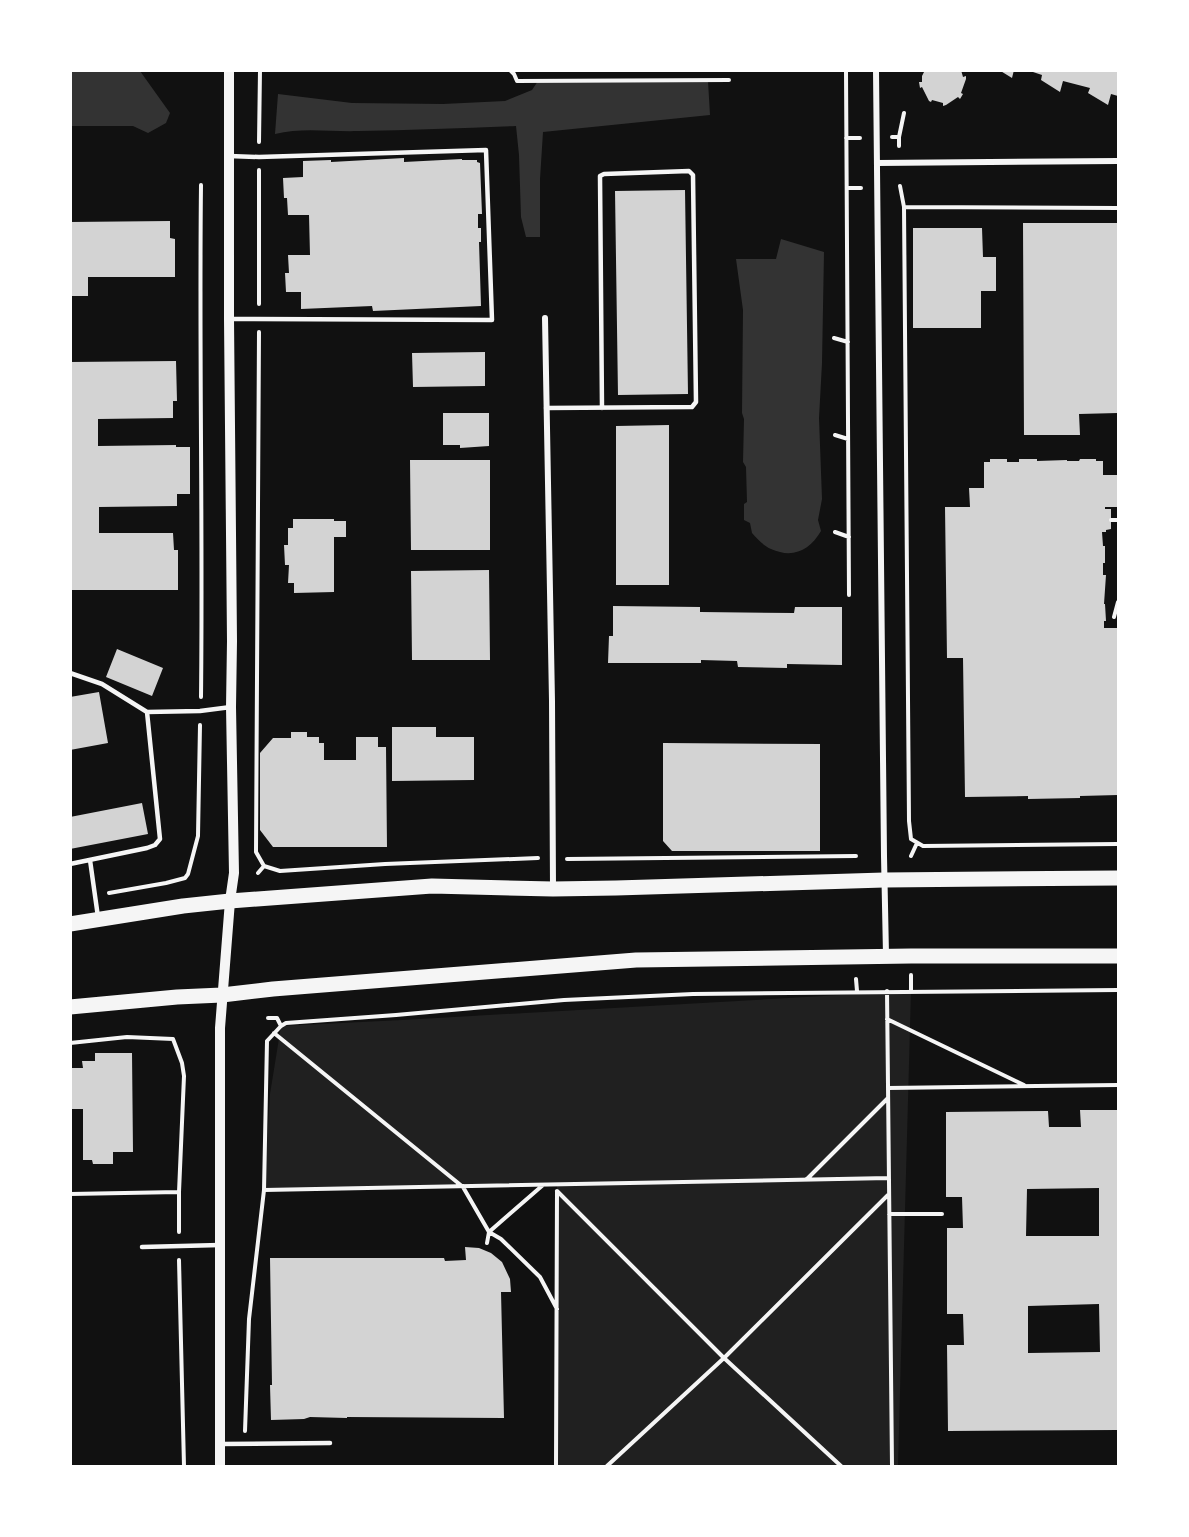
<svg xmlns="http://www.w3.org/2000/svg" width="1189" height="1537" font-family="Cabin,sans-serif">
<style>
.green{fill:#202020}
.water{fill:#333}
.building{fill:#d3d3d3;fill-rule:evenodd}
.lines{fill:none;stroke-linecap:round;stroke-linejoin:round}
.path{stroke:#f5f5f5;stroke-width:4}
.service{stroke:#f5f5f5;stroke-width:4.5}
.minor{stroke:#f5f5f5;stroke-width:6}
.tertiary{stroke:#f5f5f5;stroke-width:10}
.primary{stroke:#f5f5f5;stroke-width:15}
</style>
<rect width="100%" height="100%" fill="#111"/>
<path class="green" d="M911,991L898,1466H556L557,1185L264,1190L270,1094L281,1026L402,1020Z"/>
<path class="water" d="M70,71H140L170,113L166,123L148,133L133,126H71Z
M538,81H708L710,115L543,132L540,179V237H526L521,217L519,155L516,126C464,128 411,130 358,131C331,132 302,127 275,134L278,94L352,103L443,104L505,101L532,90Z
M781,239L824,252L822,363L819,418L822,499L818,520L821,531C810,550 793,559 771,549C764,546 757,539 752,533L750,523L744,520V504L747,502L746,467L743,462L744,419L742,413L743,310L736,259H776Z"/>
<path class="building" d="M925,70H961L963,77L966,76V79L961,93L963,94L960,99L958,97L946,105L943,106V103L932,100L931,102L929,101L922,87L920,88L919,82H922V76Z
M999,70H1014L1012,78Z
M1027,70H1118V96L1111,94L1108,105L1088,93L1090,88L1063,81L1060,92L1041,80L1042,75Z
M404,158V162L462,159V160H477V162L480,163L482,214H478V228H481V242H479L481,306L373,311L372,306L301,309V292H286L285,273H289L288,255H310L309,215H288L287,198H284L283,178L303,177V161L331,160V162Z
M685,190L688,394L618,395L615,191Z
M170,221V238L175,239V277H88V296H70V222Z
M1023,223H1118V413L1079,414L1080,435H1024Z
M913,228H982L983,257H996V291H981V328H913Z
M485,352V386L413,387L412,353Z
M176,361L177,401H173V418L98,419V446L176,445V447H190V494H177V506L99,507V533H173L174,550H178V590H70V362Z
M443,413H489V446L460,448V445H443Z
M669,425V585H616V426Z
M990,459H1007V462H1019V459H1037V461L1067,460V461H1079L1080,459H1096V461H1103V475H1117V507H1105V509H1111V529L1106,530V532H1102L1103,546H1105V563H1103V575H1106L1104,604H1105L1106,621H1104V628H1118V795L1080,796V798L1028,799V796L965,797L963,658H947L945,507H970L969,488H984V462H990Z
M410,460H490V550H411Z
M293,519H334V521H346V537H334V592L294,593V583H288L289,565H285L284,545H288V528H293Z
M489,570L490,660H412L411,571Z
M613,606L700,607V612L794,613L795,607H842V665L787,664V668L738,667L737,661L701,660V663H608L609,636H613Z
M117,649L163,668L152,696L106,677Z
M99,692L108,743L70,750V697Z
M392,727H436V737H474V780L392,781Z
M291,732H307V737H319V743H324V760H356V737H378V747H386L387,847H273L260,830V753L273,738H291Z
M663,743L820,744V851H672L663,841Z
M142,803L148,834L70,849V817Z
M95,1053H132L133,1152H113V1164H93L92,1160H83V1109H70V1068H83L82,1061H95Z
M1080,1110H1118V1430L948,1431L947,1345H964L963,1314H947V1228H963L962,1197H946V1112L1048,1111L1049,1127H1081ZM1099,1188V1236H1026L1027,1189ZM1099,1304L1100,1352L1028,1353V1306Z
M465,1247L479,1248L491,1253L502,1262L510,1279L511,1292H501L504,1418L347,1417V1418L310,1417L304,1419L271,1420L270,1385H272L270,1258H444L445,1261L466,1260Z"/>
<g class="lines">
<path class="path" d="M510,70L514,74L517,81L729,80
M846,70L849,595
M892,137H899V146
M899,137L904,113
M846,138H860
M259,142L260,70
M900,186L904,207L909,821L911,839L923,846L1118,844
M847,188H861
M904,207L1118,208
M259,304V170
M259,332L256,852L264,866L280,871L385,864L538,858
M834,338L848,342
M835,435L848,439
M1111,520H1118
M835,532L849,537
M1114,617L1118,602
M201,697C203,526 199,355 201,185
M911,856L917,843
M567,859L856,856
M258,873L264,866
M109,893L166,883L185,878L188,874L198,836L200,725
M856,979L857,991
M887,991L892,1466
M911,991V975
M268,1018H277L281,1026
M887,1019L1024,1085
M274,1033L463,1187L489,1232L501,1239L540,1277L557,1309
M70,1043L127,1037L173,1039L182,1063L184,1076L179,1192V1232
M888,1088L1118,1085
M807,1179L888,1098
M264,1190L889,1178
M557,1191L724,1358L841,1466
M70,1194L179,1192
M889,1214H942
M487,1243L489,1232L543,1185
M179,1260L184,1466
M245,1431L249,1319L264,1190L267,1041L281,1026L286,1023L396,1015L564,1000L693,994L1118,990
M556,1466L557,1191
M607,1466L724,1358L888,1195"/>
<path class="service" d="M229,319L492,320L486,150L259,157L229,156
M546,408L692,407L696,402L693,175L689,171L604,174L600,176L602,408
M70,673L102,684L147,712L200,711L231,707
M90,860L98,917
M70,864L147,848L155,845L160,839L147,712
M142,1247L220,1245
M220,1444L330,1443"/>
<path class="minor" d="M876,70L884,856L886,955
M877,163L1118,161
M545,318L552,701L553,887"/>
<path class="tertiary" d="M220,1466V1028L230,901L234,873L231,707L232,641L229,319V70"/>
<path class="primary" d="M70,924L183,906L230,901L432,886L553,889L616,888L884,880L1118,878
M70,1007L177,997L222,995L273,989L636,960L911,956H1118"/>
</g>
<rect width="1189" height="1537" fill="none" stroke="#ffffff" stroke-width="144"/>
</svg>
